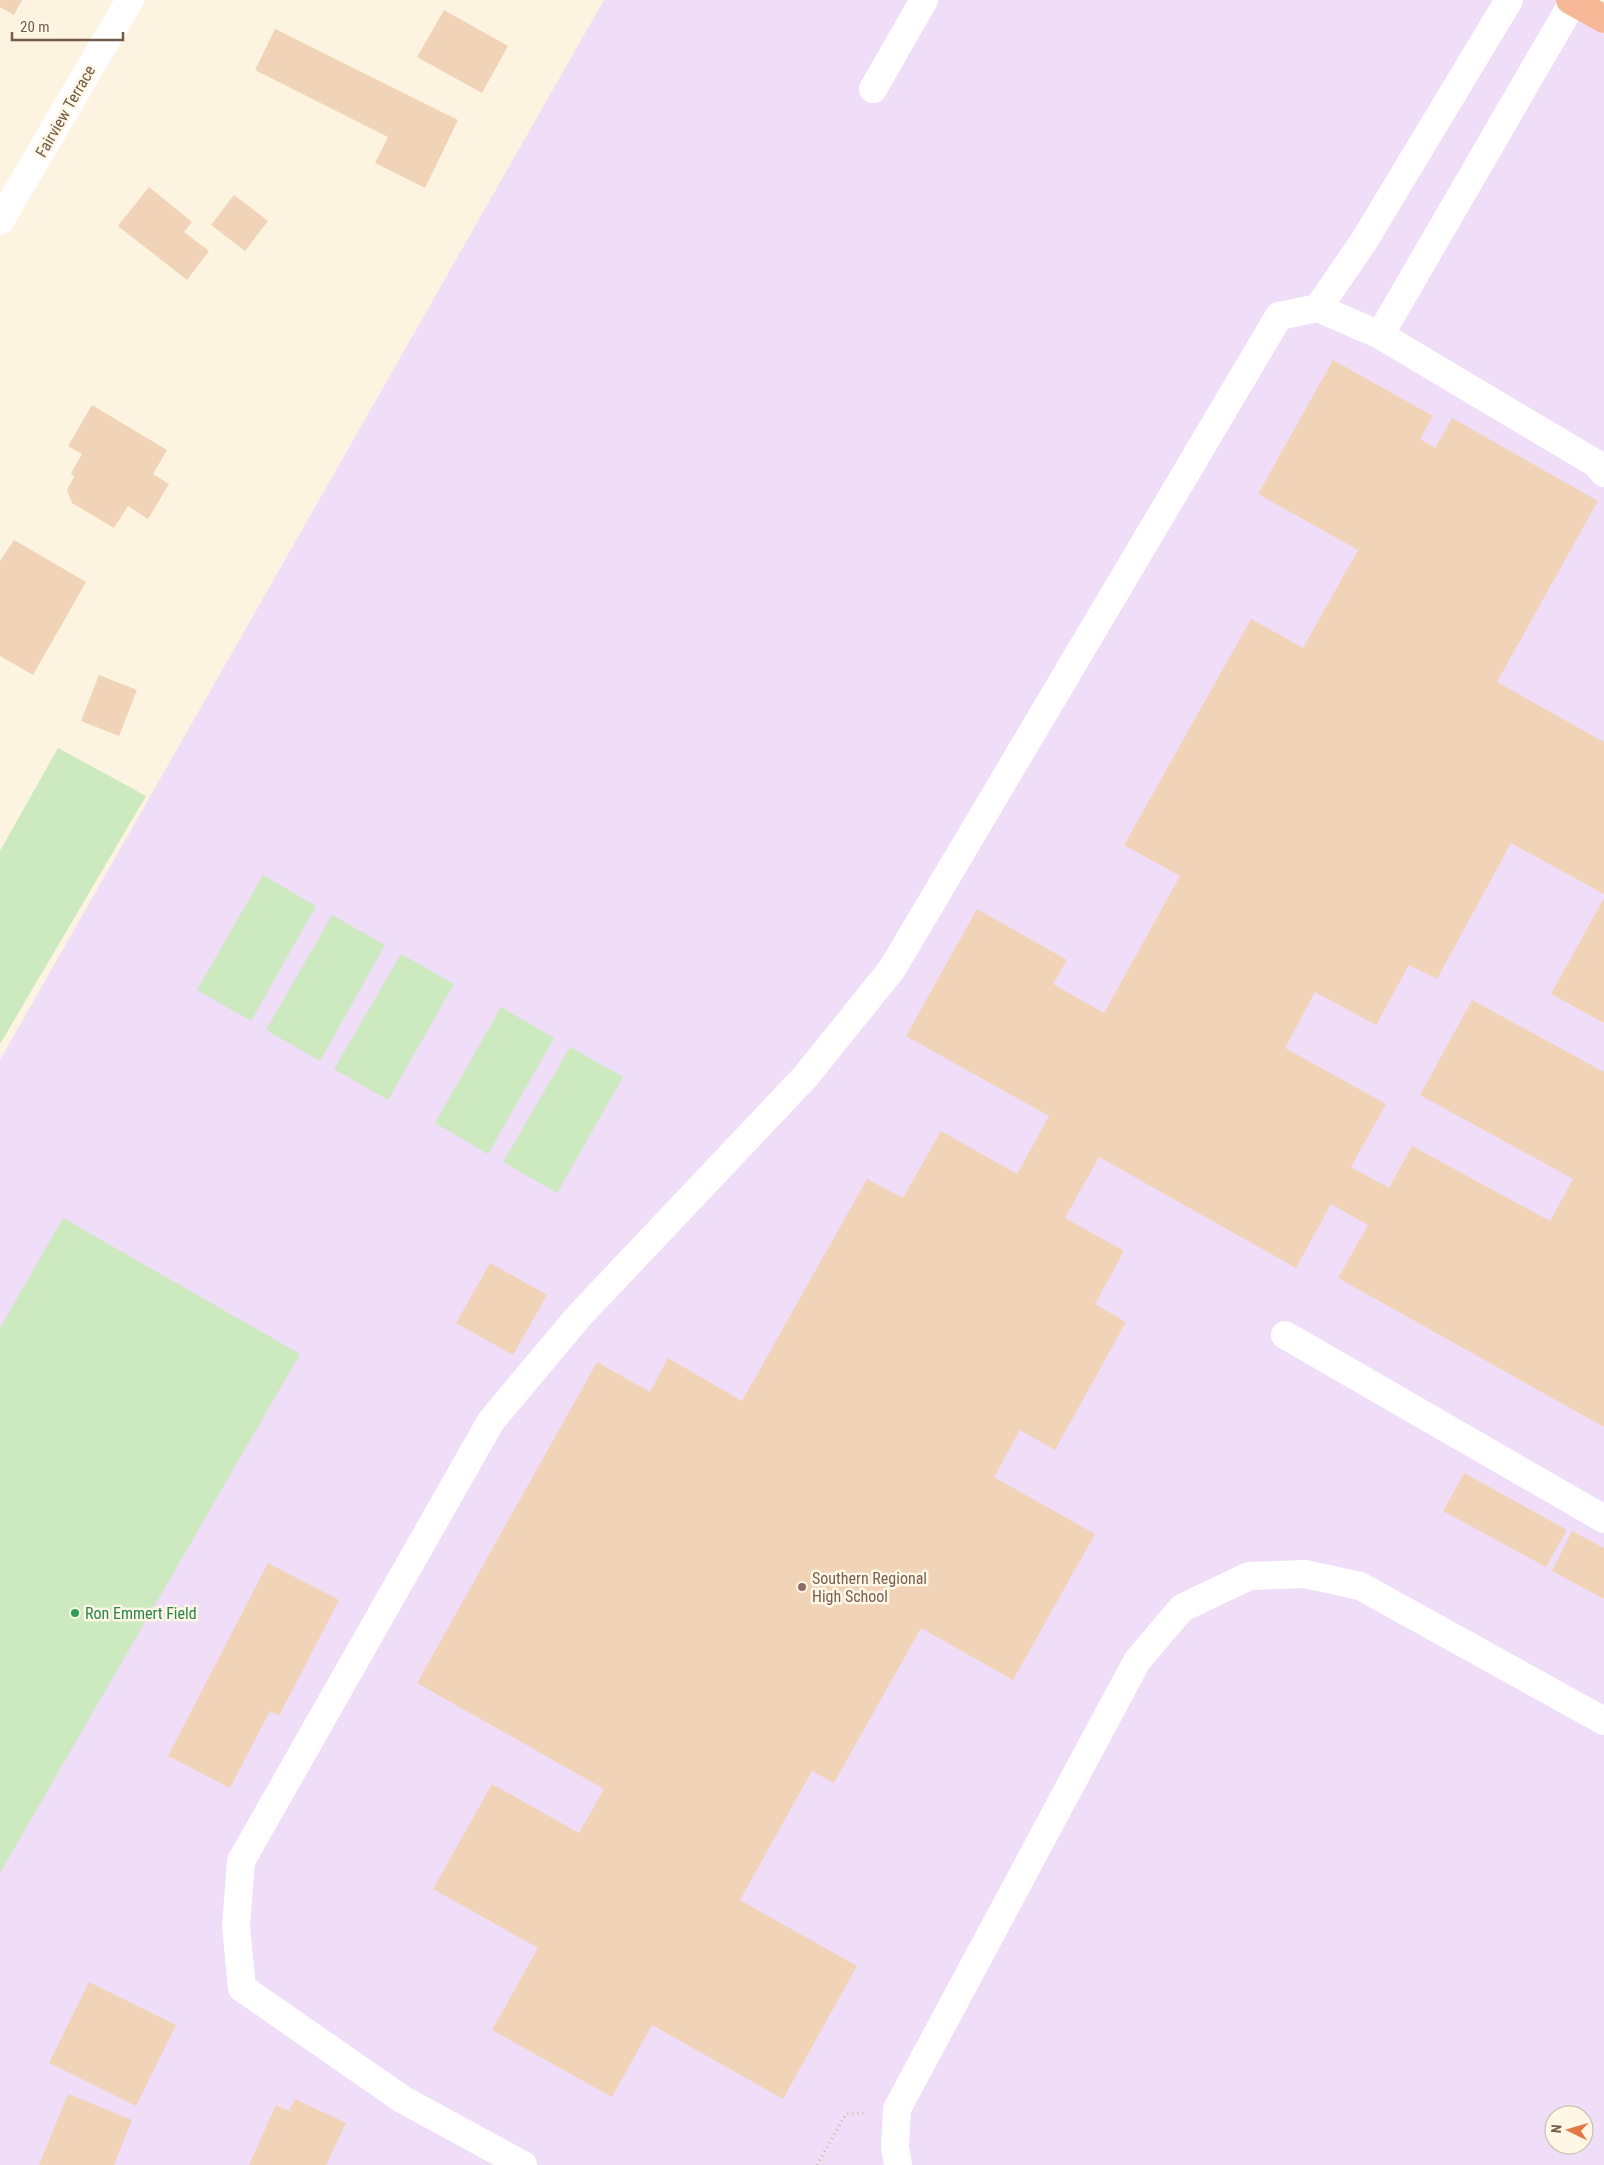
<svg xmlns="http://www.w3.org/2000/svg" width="1604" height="2165" font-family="'Roboto Condensed',sans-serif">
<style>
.education{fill:#f0ddf8;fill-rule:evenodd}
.green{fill:#cce9bf}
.building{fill:#f1d4b8}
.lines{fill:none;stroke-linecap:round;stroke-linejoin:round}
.path{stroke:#d5b79b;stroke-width:3;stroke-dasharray:1 4;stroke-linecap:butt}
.minor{stroke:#fff;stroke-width:28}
.highway{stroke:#f6b897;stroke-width:28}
.education-dot{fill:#8d6e63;stroke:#fff7e5;stroke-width:2}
.leisure-dot{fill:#2e9e5b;stroke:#fff7e5;stroke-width:2}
.labels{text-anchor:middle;stroke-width:5;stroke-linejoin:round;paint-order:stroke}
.street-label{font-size:16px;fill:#725b48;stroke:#fff7e5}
.education-label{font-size:16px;fill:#785e54;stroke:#fff7e5;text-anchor:start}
.leisure-label{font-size:16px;fill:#27864d;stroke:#fff7e5;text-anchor:start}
</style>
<rect width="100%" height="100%" fill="#fcf3e0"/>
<path class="education" d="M604,0H1570L1604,19V2165H0V1060ZM1554,2115H1584V2145H1554Z"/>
<path class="green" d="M58,748L146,796L0,1044V851Z
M263,875L316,906L251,1021L197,990Z
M332,915L385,945L320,1061L266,1030Z
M401,954L454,984L388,1100L334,1069Z
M501,1007L554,1038L488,1154L435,1123Z
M570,1047L623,1077L557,1193L503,1162Z
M63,1218L300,1354L0,1873V1328Z"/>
<path class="building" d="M0,0H22L14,15L0,7Z
M444,10L508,46L482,93L417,57Z
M275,29L458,120L425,188L375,163L388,137L255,70Z
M149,187L192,222L184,232L209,251L187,280L118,226Z
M234,195L268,221L245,251L211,225Z
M1333,360L1433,416L1420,439L1435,448L1452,418L1598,501L1497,682L1604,742V894L1511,843L1437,979L1409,965L1376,1025L1315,992L1285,1048L1386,1104L1351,1167L1389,1188L1412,1146L1550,1221L1573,1179L1420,1095L1472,1000L1604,1072V1427L1338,1278L1368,1225L1331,1204L1296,1268L1099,1157L1065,1218L1124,1251L1095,1304L1126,1322L1055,1450L1020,1430L994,1477L1095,1534L1013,1680L921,1628L834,1783L812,1771L740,1900L857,1966L783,2099L652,2025L612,2097L492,2030L538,1948L433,1889L492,1784L579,1833L604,1789L417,1683L597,1362L650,1392L668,1358L742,1401L867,1179L903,1198L941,1131L1017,1174L1049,1116L906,1036L977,909L1067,960L1053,984L1104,1013L1180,876L1124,845L1251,619L1303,648L1358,550L1258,494Z
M92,405L167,450L153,474L169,484L148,519L128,506L114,528L72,503L67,490L74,477L71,473L82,454L68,446Z
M14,540L86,582L33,675L0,656V561Z
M99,675L137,690L119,736L81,721Z
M1604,898V1023L1551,994Z
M490,1263L547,1295L513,1355L456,1323Z
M1464,1473L1567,1530L1546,1567L1443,1511Z
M1572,1531L1604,1548V1599L1552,1571Z
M268,1563L339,1600L279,1716L270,1711L230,1788L168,1756Z
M89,1982L176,2025L136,2106L49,2063Z
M68,2094L132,2120L114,2165H39Z
M295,2099L346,2123L326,2165H249L276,2105L289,2111Z"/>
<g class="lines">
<path class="path" d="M817,2165L846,2114L864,2113"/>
<path class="minor" d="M873,89L924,0
M0,221L130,0
M1318,308L1364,241L1509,0
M1380,335L1573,2
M1285,1335L1604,1519
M523,2165L402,2099L242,1988L236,1926L241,1861L491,1421L578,1317L805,1077L892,969L1279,316L1318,308L1380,335L1595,463L1604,473
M898,2165L895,2147L897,2109L1137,1661L1182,1608L1249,1576L1305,1574L1360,1586L1604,1721"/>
<path class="highway" d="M1570,0L1604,19"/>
</g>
<circle class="education-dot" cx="802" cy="1587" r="5"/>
<circle class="leisure-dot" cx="75" cy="1613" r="5"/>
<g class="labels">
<g class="street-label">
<text transform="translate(65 111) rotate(-60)" y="6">Fairview Terrace</text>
</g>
<g class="education-label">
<text x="812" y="1584">Southern Regional<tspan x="812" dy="18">High School</tspan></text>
</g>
<g class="leisure-label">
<text x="85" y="1619">Ron Emmert Field</text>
</g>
</g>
<g transform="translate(1569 2130) rotate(275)"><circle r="24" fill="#fff7e5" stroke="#c7b9a6"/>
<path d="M0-4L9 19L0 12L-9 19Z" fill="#e57745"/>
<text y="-8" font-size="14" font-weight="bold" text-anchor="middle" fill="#725b48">N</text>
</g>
<path d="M12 32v8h111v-8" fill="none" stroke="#725b48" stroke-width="2.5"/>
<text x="20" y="32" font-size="15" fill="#725b48" stroke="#fff7e5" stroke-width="4" paint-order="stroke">20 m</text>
</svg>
